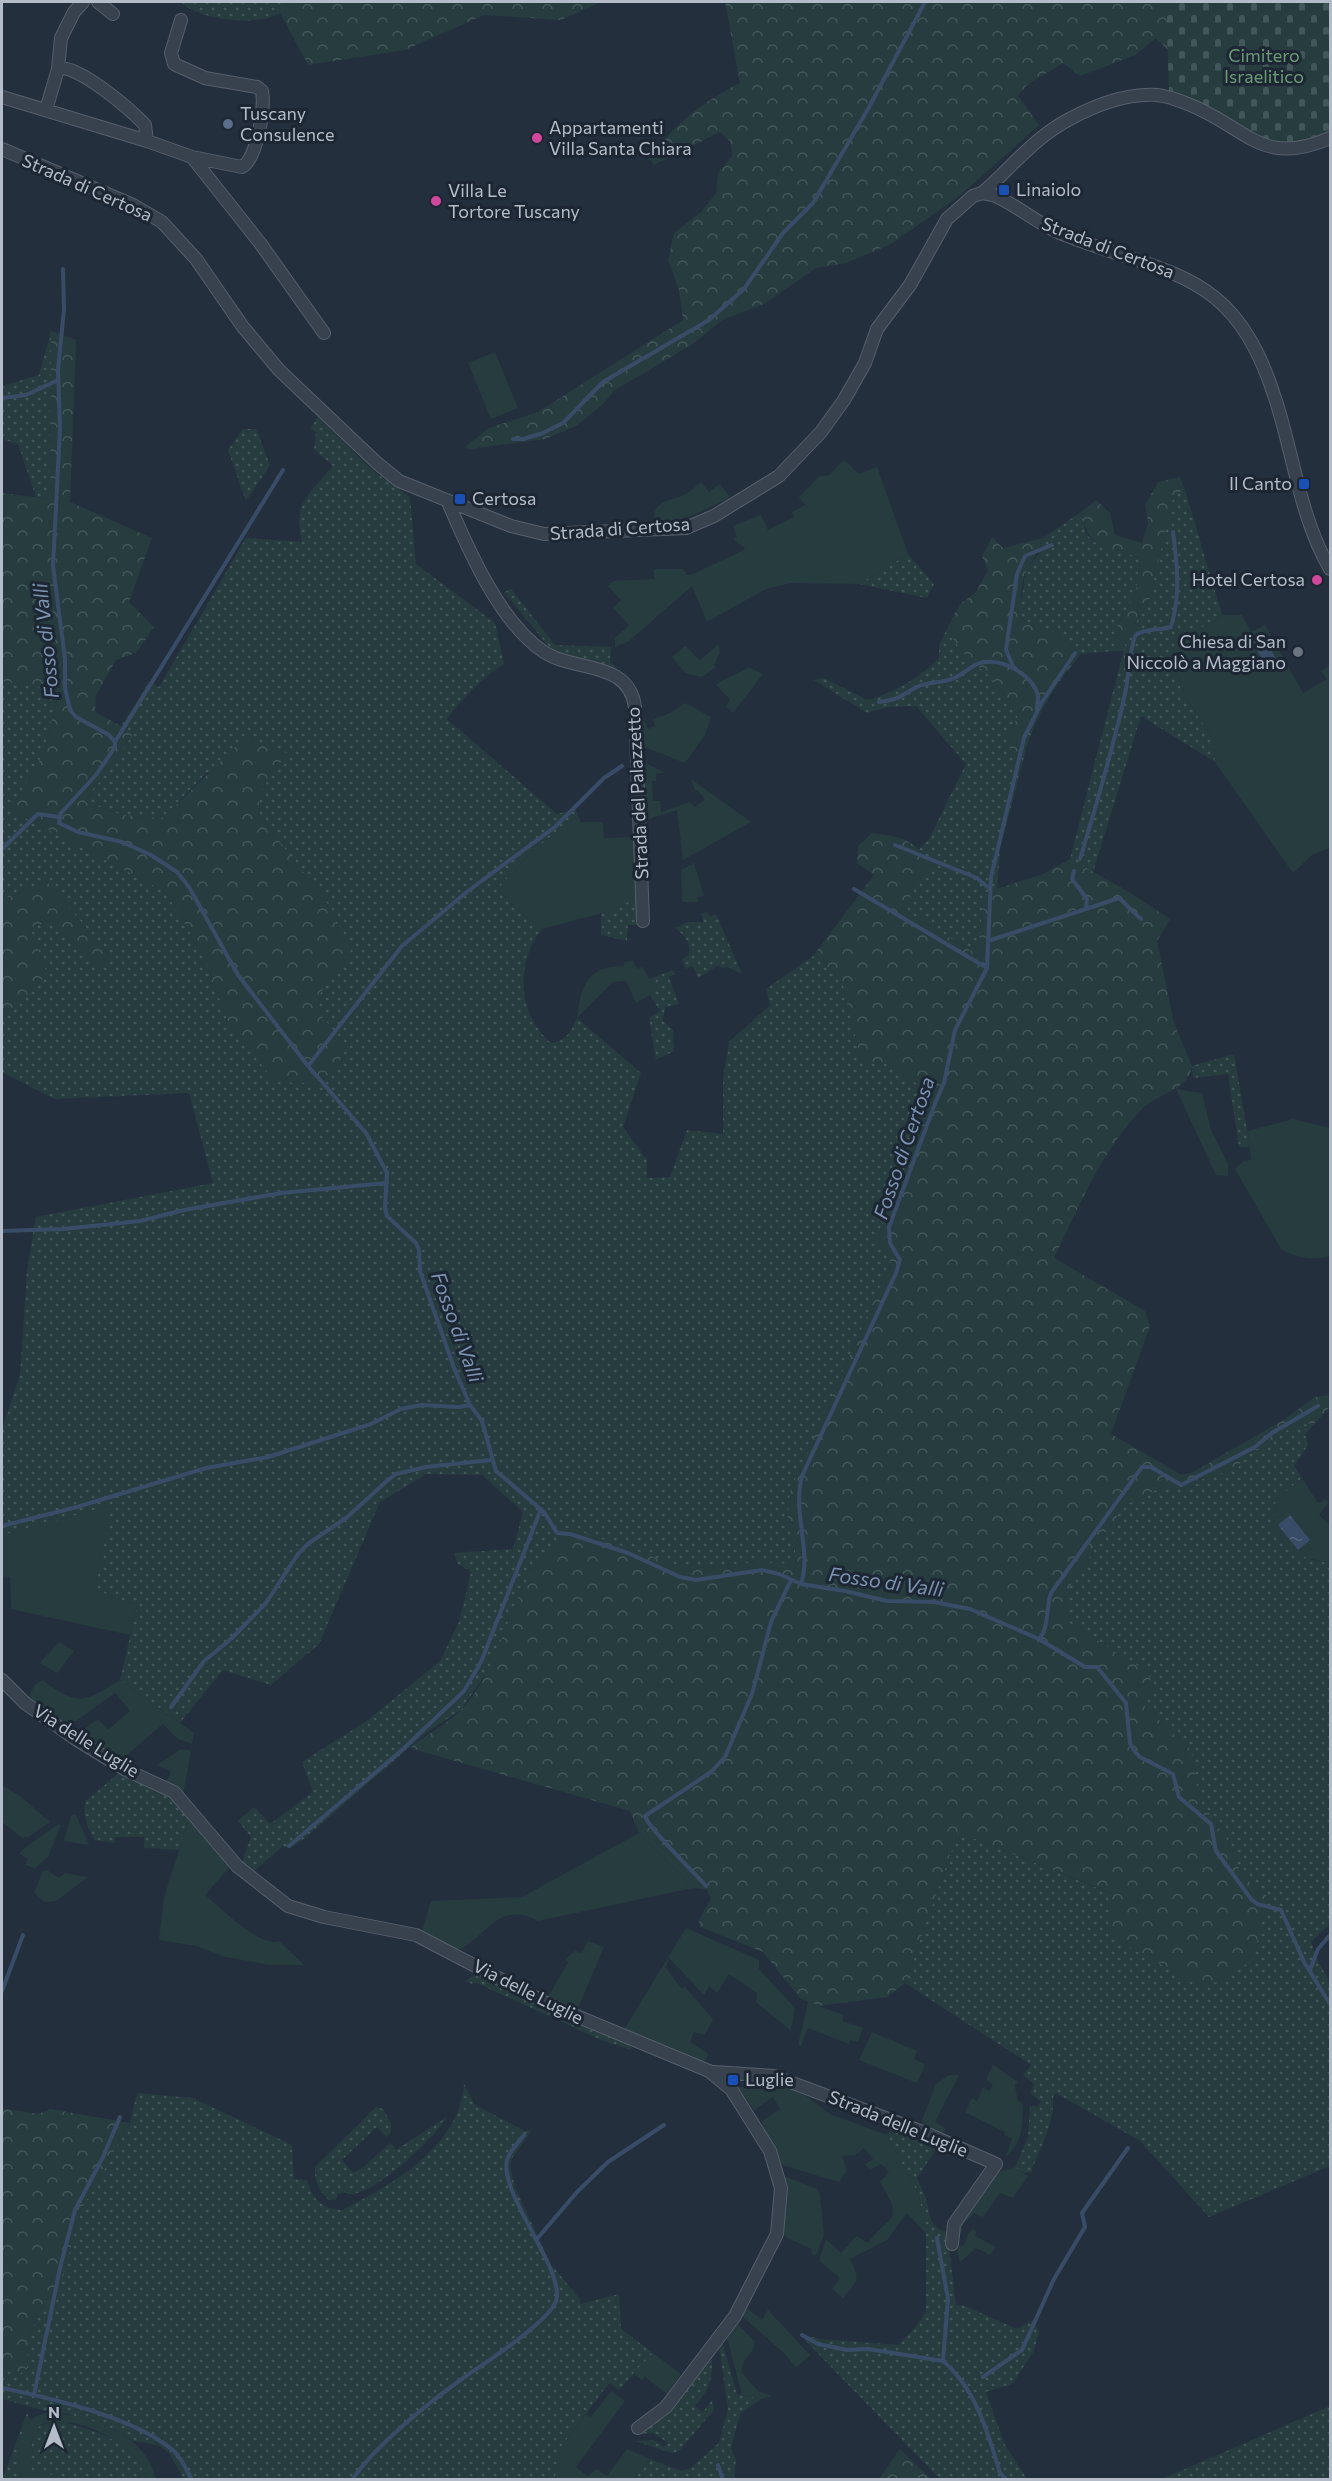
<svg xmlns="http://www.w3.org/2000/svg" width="1332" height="2481" font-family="Commissioner,sans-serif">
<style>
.grass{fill:url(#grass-dots)}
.forest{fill:url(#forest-crowns)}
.cemetery{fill:url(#cemetery-stones)}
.green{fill:#263c3f}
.water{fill:url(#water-ripples)}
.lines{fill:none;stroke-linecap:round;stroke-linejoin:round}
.stream{stroke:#394c67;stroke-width:4}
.minor-casing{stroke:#565f6c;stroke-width:14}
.minor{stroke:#38414e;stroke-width:12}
.service-dot{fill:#5c6f8a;stroke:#1d2633;stroke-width:2}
.hotel-dot{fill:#d1479c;stroke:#1d2633;stroke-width:2}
.transit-dot{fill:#1a4fb4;stroke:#1d2633;stroke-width:2}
.worship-dot{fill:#6b7280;stroke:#1d2633;stroke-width:2}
.labels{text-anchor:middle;stroke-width:6;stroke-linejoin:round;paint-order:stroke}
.park-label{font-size:18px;fill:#6b9a76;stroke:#1d2633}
.poi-label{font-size:18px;fill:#b4bcc9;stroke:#1d2633;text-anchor:start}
.street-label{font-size:18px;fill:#b4bcc9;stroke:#1d2633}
.water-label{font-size:20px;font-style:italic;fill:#7c92b1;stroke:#1d2633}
</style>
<defs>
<pattern id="grass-dots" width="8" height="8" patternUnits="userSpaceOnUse" patternTransform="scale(1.5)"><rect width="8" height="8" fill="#263c3f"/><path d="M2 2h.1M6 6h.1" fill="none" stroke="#435659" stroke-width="1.8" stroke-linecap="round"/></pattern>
<pattern id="forest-crowns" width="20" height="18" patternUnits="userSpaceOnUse" patternTransform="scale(1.5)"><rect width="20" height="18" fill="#263c3f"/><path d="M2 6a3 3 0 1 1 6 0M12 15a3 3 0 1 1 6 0" fill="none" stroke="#435659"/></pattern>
<pattern id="cemetery-stones" width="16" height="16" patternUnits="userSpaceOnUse" patternTransform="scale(1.5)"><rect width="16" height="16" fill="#263c3f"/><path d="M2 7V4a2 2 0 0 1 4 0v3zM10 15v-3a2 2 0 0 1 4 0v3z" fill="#435659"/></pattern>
<pattern id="water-ripples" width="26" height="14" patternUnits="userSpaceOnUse" patternTransform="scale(1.5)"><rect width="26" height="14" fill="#394c67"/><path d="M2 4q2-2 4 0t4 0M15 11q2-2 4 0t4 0" fill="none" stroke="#53647b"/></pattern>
</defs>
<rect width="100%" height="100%" fill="#242f3e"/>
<path class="grass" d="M181,2H289C287,5 284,11 280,13C258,27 198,20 181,2Z
M51,331L50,499L36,497L18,444L2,439V386L39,375Z
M318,417L373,471L410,497L416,564L495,623L504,664C481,678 463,698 447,719L557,814L576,810L578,815L528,855L498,889L516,909L542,929C515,962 517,1014 551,1043C566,1041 571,1032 577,1018L641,1073L623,1127L647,1160V1178L670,1177L687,1130L723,1134V1077L729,1042L770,1005L766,989L813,956L841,976L861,1060L888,1064L916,1083L918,1104L891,1262L790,1491L796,1542L794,1565L756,1562L687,1569L574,1530L538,1563L518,1598L494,1661L461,1710L427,1732L305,1838L290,1848L283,1846L253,1872L242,1862L251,1837L238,1821L254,1807L270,1824L313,1792L302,1762L368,1720L440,1661L459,1622L471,1572L457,1563L454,1553L513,1549L523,1512L482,1475L426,1474L380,1502L319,1644L271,1685L223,1670L180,1723L120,1680L137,1606L95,1590L11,1533H2V1428L20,1375L27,1270L36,1217L213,1183L189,1093L55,1099L2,1072V1019L9,1014L47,974L30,928L51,921L97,968L109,955L47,882L2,900V681L59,690L43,754L11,810L166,892L204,957L229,1024L348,1047L312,1005L278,842L259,815L260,792L286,753L206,773L163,818L122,815L85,802L134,733L121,726L149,682L159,687L246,538L302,542C292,502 310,494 333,466L314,449L316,432L310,428Z
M243,429H256L270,465L246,501L228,450Z
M1185,490L1222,615L1193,633L1179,646L1174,665L1185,697L1214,740L1215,762L1141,716L1093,872L1070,859L1127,637L1149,601L1174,493Z
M1081,512L1086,534L1094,542L1140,558L1136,593L1114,632L1115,651L1081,654L1055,633L1023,620L1020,609L1026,570L1038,555L1043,538Z
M908,554L934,584L927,598L859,584Z
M511,589L555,645L611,647L610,661L624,675L550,648L504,592Z
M947,629L962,652L990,677L1010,702L1021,709L1009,735L1010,753L1024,757L1000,849L997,889L984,893L979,945L971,951L908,912L905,905L921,874L931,865L919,849L929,839L966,764L916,706L888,707L867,713L814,680L824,678L867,700C893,694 920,677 939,658V645Z
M638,897L640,925H628L627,941L601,935V914Z
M708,912L710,917L716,914L742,974L726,966L723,969L719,965L698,978L693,966L685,969L682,959L689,955C691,942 685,936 675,928L688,922H703L701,913Z
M673,970L675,974L669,977L679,1004L665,1007L663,1021L673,1030L674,1051L656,1060L649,1018L660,1011L650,995L653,989L649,979Z
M1234,1054L1250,1147H1239L1228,1074L1193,1078L1192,1066Z
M1315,1423L1305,1434L1308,1445L1294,1466L1302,1478L1276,1500L1273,1527L1311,1560L1330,1562V1924L1311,1942L1319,1963L1330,1982V2166L1209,2217L1140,2141L1056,2093L1053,2097C1055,2122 1040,2149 1031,2172L1024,2173L1015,2167L1028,2137L1030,2106H1037L1041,2102L1031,2093L1034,2084L1023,2075L1031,2065L905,1983L958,1832L1112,1894L1269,1897L1242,1876L1228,1841L1199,1799L1190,1750L1141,1704L1148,1672L1068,1622L1066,1592L1124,1506L1168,1484L1179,1489H1191L1200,1480L1238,1468L1244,1454C1251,1450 1260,1449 1267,1444C1283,1432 1293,1424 1315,1423Z
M120,1772L165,1790L190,1815L179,1850L144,1848V1837H115V1843L94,1840C88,1826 81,1815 86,1801Z
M478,1972L539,2005L631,2045V2050L601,2040L477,1983L472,1984L465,1981Z
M464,2084L475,2105L525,2131L532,2130L512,2158L510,2166L515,2187L550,2263L580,2299V2304L619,2294L621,2329L653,2353L619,2390L609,2383L559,2450L555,2480L184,2479L169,2453L158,2445L133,2441L113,2429L68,2414L49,2412L2,2399V2367L17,2375L27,2369C27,2344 33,2314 50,2296L55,2302L81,2210L130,2123L137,2093L193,2098L292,2145L294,2179L307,2180C312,2199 322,2209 342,2210C392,2185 460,2146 464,2084Z
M376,2107L383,2109L391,2123V2132L387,2137L377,2127L342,2160L353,2173L361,2169L390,2143L396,2150L447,2117C434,2138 374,2197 348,2194L345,2192L338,2194L336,2200H329C319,2191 314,2181 315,2167Z
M891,2129L939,2145L917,2178C920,2184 923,2192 925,2196C931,2213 926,2226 947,2232L956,2305L965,2306L1017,2329L1033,2320L1039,2331L1034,2351L1012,2384L986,2392L1005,2445L1027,2479H940L805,2340L807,2336L821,2339L898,2345L915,2328L926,2311V2234L922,2229L924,2227L919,2195L887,2135Z
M722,2341L737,2394L761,2399L740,2414L731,2448L736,2460L734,2476L737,2479L633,2480L650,2459L681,2471L691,2468L719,2443L728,2409L719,2346Z
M711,2354C714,2377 710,2389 695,2406L702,2413L712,2400L714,2410L679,2451L672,2453L635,2441L654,2440L664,2447L668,2443L653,2433L639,2434Z
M1330,2406V2479H1162Z
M27,2413L31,2420L19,2449L23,2479L2,2480Z
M61,2421C96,2431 135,2441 147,2479H56L52,2475L31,2472C27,2455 30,2440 40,2425Z"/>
<path class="forest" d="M289,2H601L561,20L484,15L405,50L308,65L280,13Z
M725,2H1330V132L1172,54L1156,38L1135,55L1080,76L1063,63L1026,86L1018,96L1039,125L962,194L891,244L846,263L816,268L764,304L722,320L693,344L615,390L602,405L576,426L545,439L470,449L465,447L489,428L538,412L683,320L679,290L668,260L674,233L701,212L717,192L718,173L732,156L730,141L720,132L654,165L649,158C674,125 702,102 740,83Z
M51,331L76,340L70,502L152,538L129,602L154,627L136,653L116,660L96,695L95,712L134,733L85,802L122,815L163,818L244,738L287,753L260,792L259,815L331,908L351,951L312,1005L348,1047L323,1084L275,1082L229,1024L204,957L166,892L11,810L43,754L59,691L2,681V493L50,499Z
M1180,477L1185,490L1174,494L1149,601L1127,637L1124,651H1115L1114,632L1136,593L1140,558C1106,545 1090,553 1081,512L1096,500L1110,513L1115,535L1142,543L1148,523L1145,505L1158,482Z
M992,537L1003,548L1043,538C1039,551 1034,557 1028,568C1020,580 1019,606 1023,620L1055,633L1081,654C1056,683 1033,720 1024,757L1010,754L1009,735L1021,709L1010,702L990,677L962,652L947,629L959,605L976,592L988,570L982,556Z
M872,833C903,837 913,839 931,865L921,875L906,905L908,912L971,951L979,944L984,893L1043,874L1070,859L1124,889L1170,919L1157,941L1174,1023L1192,1066C1190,1090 1156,1094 1142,1109C1101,1151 1079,1207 1054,1258L1145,1311L1150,1326L1111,1434L1182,1475L1193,1472L1285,1419L1315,1397L1330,1395V1407L1315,1423C1293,1424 1283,1432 1267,1444C1260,1449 1251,1450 1245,1454L1238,1468L1200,1480L1191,1489H1179L1168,1484L1124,1506L1066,1592L1068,1622L1148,1672L1153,1689L1142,1704L1191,1750L1199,1799L1228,1841L1242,1876L1269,1897L1252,1961L1204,1989L1110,1936L1111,1893L958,1832L905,1983L887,1997L818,2006L800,1998L763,1952L700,1927L699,1921L711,1898L706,1889L693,1888L639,1833L630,1811L410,1748C425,1735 449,1723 461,1710C500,1669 505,1609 537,1564C547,1551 562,1540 574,1529L687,1569L756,1562L794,1564L796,1542L787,1528L790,1491L891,1262L877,1239L918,1104L916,1083L888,1064L861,1060L841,977L813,956L874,875L857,863L858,846Z
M47,882L109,955L97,969L51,921L30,928L47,974L9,1015L2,1019V900Z
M2,2108L38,2114L50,2109L130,2123L81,2210L56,2303L50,2296C33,2313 27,2345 27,2369L17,2375L2,2367Z
M900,2449L931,2479H879Z"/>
<path class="cemetery" d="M1166,2H1329L1330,132L1286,145L1270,142L1220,113L1169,93Z"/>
<path class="green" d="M495,352L518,408L491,419L468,363Z
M844,460L859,474L877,467L908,554L859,584L791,583L766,589L707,622L692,586L629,641L615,647V638L629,625L613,608L621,600L608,586L614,581L654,579V569H683L687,575L693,574L742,551L745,548L733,539L737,537L733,526L761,515L768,530L794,517L792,512L805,505L799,497L820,476L829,475Z
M701,482L709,492L720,484L730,497C706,509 685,522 658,523L654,517C655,500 670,501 684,495C690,492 695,487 701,482Z
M1222,615H1242L1251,632L1265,625L1303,693L1327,679L1321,671L1330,665V848L1312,855L1293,873L1215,762L1214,740L1185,697L1174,664L1179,646L1193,633Z
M719,644L720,652L714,665L716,667L702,677L685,673L672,657L685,646L700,660Z
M748,667L763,674L733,713L726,707L730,699L716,685C726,676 737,676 748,667Z
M685,703L711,717L705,735L685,763L642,746L641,718L646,719L644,721L648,729L655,726L653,719L670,713Z
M643,762L666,773H656V781H652L653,801H660L661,812L690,802L695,807L705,799L697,790L695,791L691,779L751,822L683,860L677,810L646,820Z
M578,815L581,822H603L604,838L637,837L638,897L610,911L542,929L516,909L498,889L528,855Z
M694,863L704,896L697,897L698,902H682L681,870Z
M633,961L637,969L643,967L654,989L650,995L636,1003L626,981L613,982L577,1018C581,986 587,966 624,966V962Z
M1176,1089L1202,1093L1211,1130L1228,1164V1176L1216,1175Z
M1293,1119L1330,1128V1256C1313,1261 1297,1258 1281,1249L1235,1169L1243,1161L1251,1160L1248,1131Z
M1302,1478L1318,1503L1326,1499L1329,1502L1319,1515L1330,1525V1562C1298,1559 1292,1552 1273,1527L1276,1500Z
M112,1505L95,1590L137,1605L130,1635L11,1609L10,1577L2,1576V1533H11Z
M59,1642L74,1651L57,1673L40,1663Z
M42,1680C79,1706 83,1703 120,1680L194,1733L192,1744L178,1739L163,1724L120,1761L82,1739V1730L98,1719L108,1730L130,1711L115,1693L72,1724L61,1723L28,1698L34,1686Z
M181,1749L191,1751L183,1794L167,1781L171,1771L157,1765Z
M2,1785L20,1796L50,1822L28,1837L22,1838L2,1822L4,1819L2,1817Z
M74,1814L76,1815L89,1845L64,1841L71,1816Z
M190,1815L229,1868L205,1895C219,1906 261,1949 279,1941L304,1965H272L225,1957L197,1946L159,1940L164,1897Z
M58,1824L61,1825L48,1857L35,1868L25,1865L28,1859L20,1854L22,1850Z
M639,1833L693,1888L538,1921C499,1900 488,1935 459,1950L422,1931L431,1901L522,1897Z
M47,1870L59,1878L65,1873L88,1877L56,1901L45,1902L34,1893L43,1871Z
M686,1928L759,1960V1969L795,2008L791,2031L756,2002L757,1993L729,1974L717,1993L709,1986L704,1995L668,1957Z
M588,1941L604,1947L577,2010L548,1997L568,1962L565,1959L575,1951L582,1953Z
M667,1959L669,1961L665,1967L682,1989L684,1986L713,2019L705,2035L694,2032L690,2042L709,2054L704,2062L624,2030Z
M808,2002L844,2015L842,2021L863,2028L858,2042L850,2040L849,2044L808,2028L801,2046L798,2045Z
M872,2032L917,2051L914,2059L925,2064L917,2083L859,2060Z
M993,2065L1018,2082L1015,2084L1017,2099L1023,2105C1022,2127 1023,2143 1005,2158L1012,2139L1004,2135L1005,2132L965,2112L972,2098L977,2101L983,2087L989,2091L993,2085L986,2079Z
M949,2075H959L935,2122L946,2128L943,2133L924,2125L922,2120L936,2084Z
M745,2078L780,2085L806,2096L830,2114L887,2135L919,2195L924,2227L922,2229L907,2213L887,2240L850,2259C861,2281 858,2279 843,2298L832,2289L840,2278L819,2261L826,2239L841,2253L857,2236L868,2243C891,2212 905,2224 880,2182L889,2172L881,2164L870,2170L865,2164L873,2159L864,2148L856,2155L842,2156L847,2170L839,2182L782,2165C778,2154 762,2131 762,2121L780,2109L773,2097L754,2110L738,2087H744Z
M1015,2167L1028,2176L1013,2198L1000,2193L983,2217L974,2213L963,2224L960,2237H956L959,2225L997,2172Z
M784,2176L817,2189L820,2194L824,2235L816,2255L811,2254L812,2249L787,2238L782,2232Z
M973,2229L977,2231L975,2236L996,2247L990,2255L976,2248L960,2262L957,2247L964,2245L968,2234Z
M746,2307L762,2320L768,2310L810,2355L796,2368L785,2354L742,2316Z
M738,2324L755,2342C754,2355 740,2359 742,2373L758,2391L773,2396L761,2399L742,2395L727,2338Z
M653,2353L681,2374L667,2394L645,2377L642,2380L633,2373Z
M611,2391L625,2401L576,2467L588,2477L596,2469L607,2476L627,2449L650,2459L633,2479H555L559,2450L586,2414L591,2417Z
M49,2412C91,2416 146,2433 156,2479H147C136,2444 76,2411 40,2425L30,2445L31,2472L53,2475L56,2479H23C15,2462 17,2434 31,2420C36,2415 44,2414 49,2412Z"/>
<path class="water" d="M1263,635L1277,661L1266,667L1252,640Z
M1290,1515L1310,1540L1298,1550L1278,1525Z"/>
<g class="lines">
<path class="stream" d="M63,269L64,309L58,370L60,428L53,566L65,659V688L70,710L76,717L109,735L115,742V747L96,775L61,813L59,823L78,832L122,842L151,855L177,872L189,887L238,975L308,1066L366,1133L387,1173L385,1207L387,1216L416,1243L419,1250L420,1271L454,1368L470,1405L482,1421L496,1471L544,1512L557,1533L570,1534L628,1553L680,1577L696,1580L762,1570L779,1574L801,1584L845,1591L887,1601L934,1602L970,1609L1039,1639L1085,1667H1097L1126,1703L1130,1743L1135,1752L1140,1757L1173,1774L1179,1797L1211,1824L1216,1851L1251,1899L1257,1904L1281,1910L1304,1962L1330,2004
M2,398L26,395L58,380
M513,439H523L543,433L563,423L603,382L709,320L744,289L783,233L813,203L868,109L925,2
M1013,666L1006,650L1017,574L1025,556L1052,545
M879,702C902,699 899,696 917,687C927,682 939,683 949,680C960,677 967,669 977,664C999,655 1033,674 1038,696C1038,700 1037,706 1037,710
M115,742L283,470
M895,845L977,878L990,889
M2,849L38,814L59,817
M1080,859C1097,803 1114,746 1126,689C1128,678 1131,641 1136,635C1142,629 1161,630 1171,627C1181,595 1177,564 1173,532
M854,889L987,968
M1086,909L1119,898L1141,919
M988,941L1086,909L1087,899L1072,879L1074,871
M308,1066L402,946L468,891L555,827L604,778L622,766
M2,1231L63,1229L140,1221L184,1210L281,1193L387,1183
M2,1526L77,1507L206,1468L268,1457L371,1424L401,1409L422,1405L459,1407L470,1405
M801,1584C812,1551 792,1513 802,1476L896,1273L900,1260L890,1243L889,1227L936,1101L944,1083L955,1030L987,968L991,877L1024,738L1042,702L1075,653
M1039,1639C1049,1629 1046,1607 1051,1593L1142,1467H1151L1181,1485L1255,1447L1272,1433L1318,1406
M171,1707L204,1661L231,1639L266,1603L298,1554L309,1543L346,1518L388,1480L396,1474L426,1467L491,1460
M289,1846L402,1750L464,1691L481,1662L541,1509
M706,1886C694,1872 648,1828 645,1816L711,1772L725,1757L752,1694L771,1622L791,1580
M1310,1970L1318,1949L1330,1935
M2,1991L23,1935
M937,2238L948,2299L943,2361C976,2389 988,2433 1000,2473L1007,2480
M536,2240L577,2192L608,2162L664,2125
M802,2335L818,2344L847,2350L868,2349L943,2361
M983,2377L1022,2350L1054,2279L1085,2227L1082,2213L1128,2148
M2,2388C51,2398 137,2418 175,2452C182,2459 187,2471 192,2480
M34,2395L60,2268L75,2210L103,2157L120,2117
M718,2465L723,2480
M352,2480C374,2447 429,2402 462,2379C483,2364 548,2323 556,2301C567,2272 494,2188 508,2157C512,2149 519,2142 524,2135"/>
<g class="minor-casing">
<path id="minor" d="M98,2L113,14
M58,69C76,62 132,111 145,125L147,141
M2,97L147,141L192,157L242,167C257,159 265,108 262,91L257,87L205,78L174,64L171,53L181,20
M46,110L58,69L61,38L74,12L83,2
M2,149L133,205L162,222L196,259L243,327L279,370L377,463L399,481L511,526L544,534L686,528L714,516L779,476L821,432L844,400L865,363L877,329L910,285L947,219L973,196L982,193L993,195C1016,204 1036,223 1060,233C1172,278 1234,267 1276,401C1294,457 1300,517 1330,569
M192,157L260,243L324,333
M982,193C1010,169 1033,139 1066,121C1093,106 1126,93 1157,95C1168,96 1178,100 1188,104C1247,127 1261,168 1330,138
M448,502C468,549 500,623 544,652C574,672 629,660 635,707L643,921
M2,1680L25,1703L77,1740L126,1770L174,1792L237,1866L288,1906L324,1917L416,1935L550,2005L709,2071L731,2089L770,2151L781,2188L777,2234L735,2316L666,2407L638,2428
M714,2072L774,2076L923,2132L996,2164L954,2224L952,2244"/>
</g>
<use href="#minor" class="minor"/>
</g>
<circle class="service-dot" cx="228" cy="124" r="6"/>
<g class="hotel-dot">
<circle cx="537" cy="138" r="6"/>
<circle cx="436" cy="201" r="6"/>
<circle cx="1317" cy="580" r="6"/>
</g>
<g class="transit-dot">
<rect x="998" y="184" width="12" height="12" rx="3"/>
<rect x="1298" y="478" width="12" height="12" rx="3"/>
<rect x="454" y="493" width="12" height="12" rx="3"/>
<rect x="727" y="2074" width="12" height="12" rx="3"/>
</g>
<circle class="worship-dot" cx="1298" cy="652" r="6"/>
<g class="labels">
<g class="park-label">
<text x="1264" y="62">Cimitero<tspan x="1264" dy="21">Israelitico</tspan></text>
</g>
<g class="poi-label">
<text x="240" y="120">Tuscany<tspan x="240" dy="21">Consulence</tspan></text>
<text x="549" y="134">Appartamenti<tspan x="549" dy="21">Villa Santa Chiara</tspan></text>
<text x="1016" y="196">Linaiolo</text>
<text x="448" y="197">Villa Le<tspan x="448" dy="21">Tortore Tuscany</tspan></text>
<text x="1292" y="490" text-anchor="end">Il Canto</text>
<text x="472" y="505">Certosa</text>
<text x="1305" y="586" text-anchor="end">Hotel Certosa</text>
<text x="1286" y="648" text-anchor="end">Chiesa di San<tspan x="1286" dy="21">Niccolò a Maggiano</tspan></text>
<text x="745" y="2086">Luglie</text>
</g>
<g class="street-label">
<text transform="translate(87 188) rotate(24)" y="6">Strada di Certosa</text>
<text transform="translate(1108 248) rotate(21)" y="6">Strada di Certosa</text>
<text transform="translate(620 529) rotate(-4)" y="6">Strada di Certosa</text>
<text transform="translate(638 793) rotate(-93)" y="6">Strada del Palazzetto</text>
<text transform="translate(86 1741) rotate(32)" y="6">Via delle Luglie</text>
<text transform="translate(528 1992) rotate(27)" y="6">Via delle Luglie</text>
<text transform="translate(898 2124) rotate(22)" y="6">Strada delle Luglie</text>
</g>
<g class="water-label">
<text transform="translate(46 641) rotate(-96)" y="7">Fosso di Valli</text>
<text transform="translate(904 1148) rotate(-71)" y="7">Fosso di Certosa</text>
<text transform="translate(457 1327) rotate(70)" y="7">Fosso di Valli</text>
<text transform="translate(886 1582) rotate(8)" y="7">Fosso di Valli</text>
</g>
</g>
<rect width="1332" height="2481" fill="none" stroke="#b4bcc9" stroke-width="6"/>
<g transform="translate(54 2427)" stroke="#1d2633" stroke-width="4.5" paint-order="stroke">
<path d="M0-4.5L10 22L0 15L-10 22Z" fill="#b4bcc9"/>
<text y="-9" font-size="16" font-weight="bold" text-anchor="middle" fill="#b4bcc9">N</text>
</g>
</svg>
